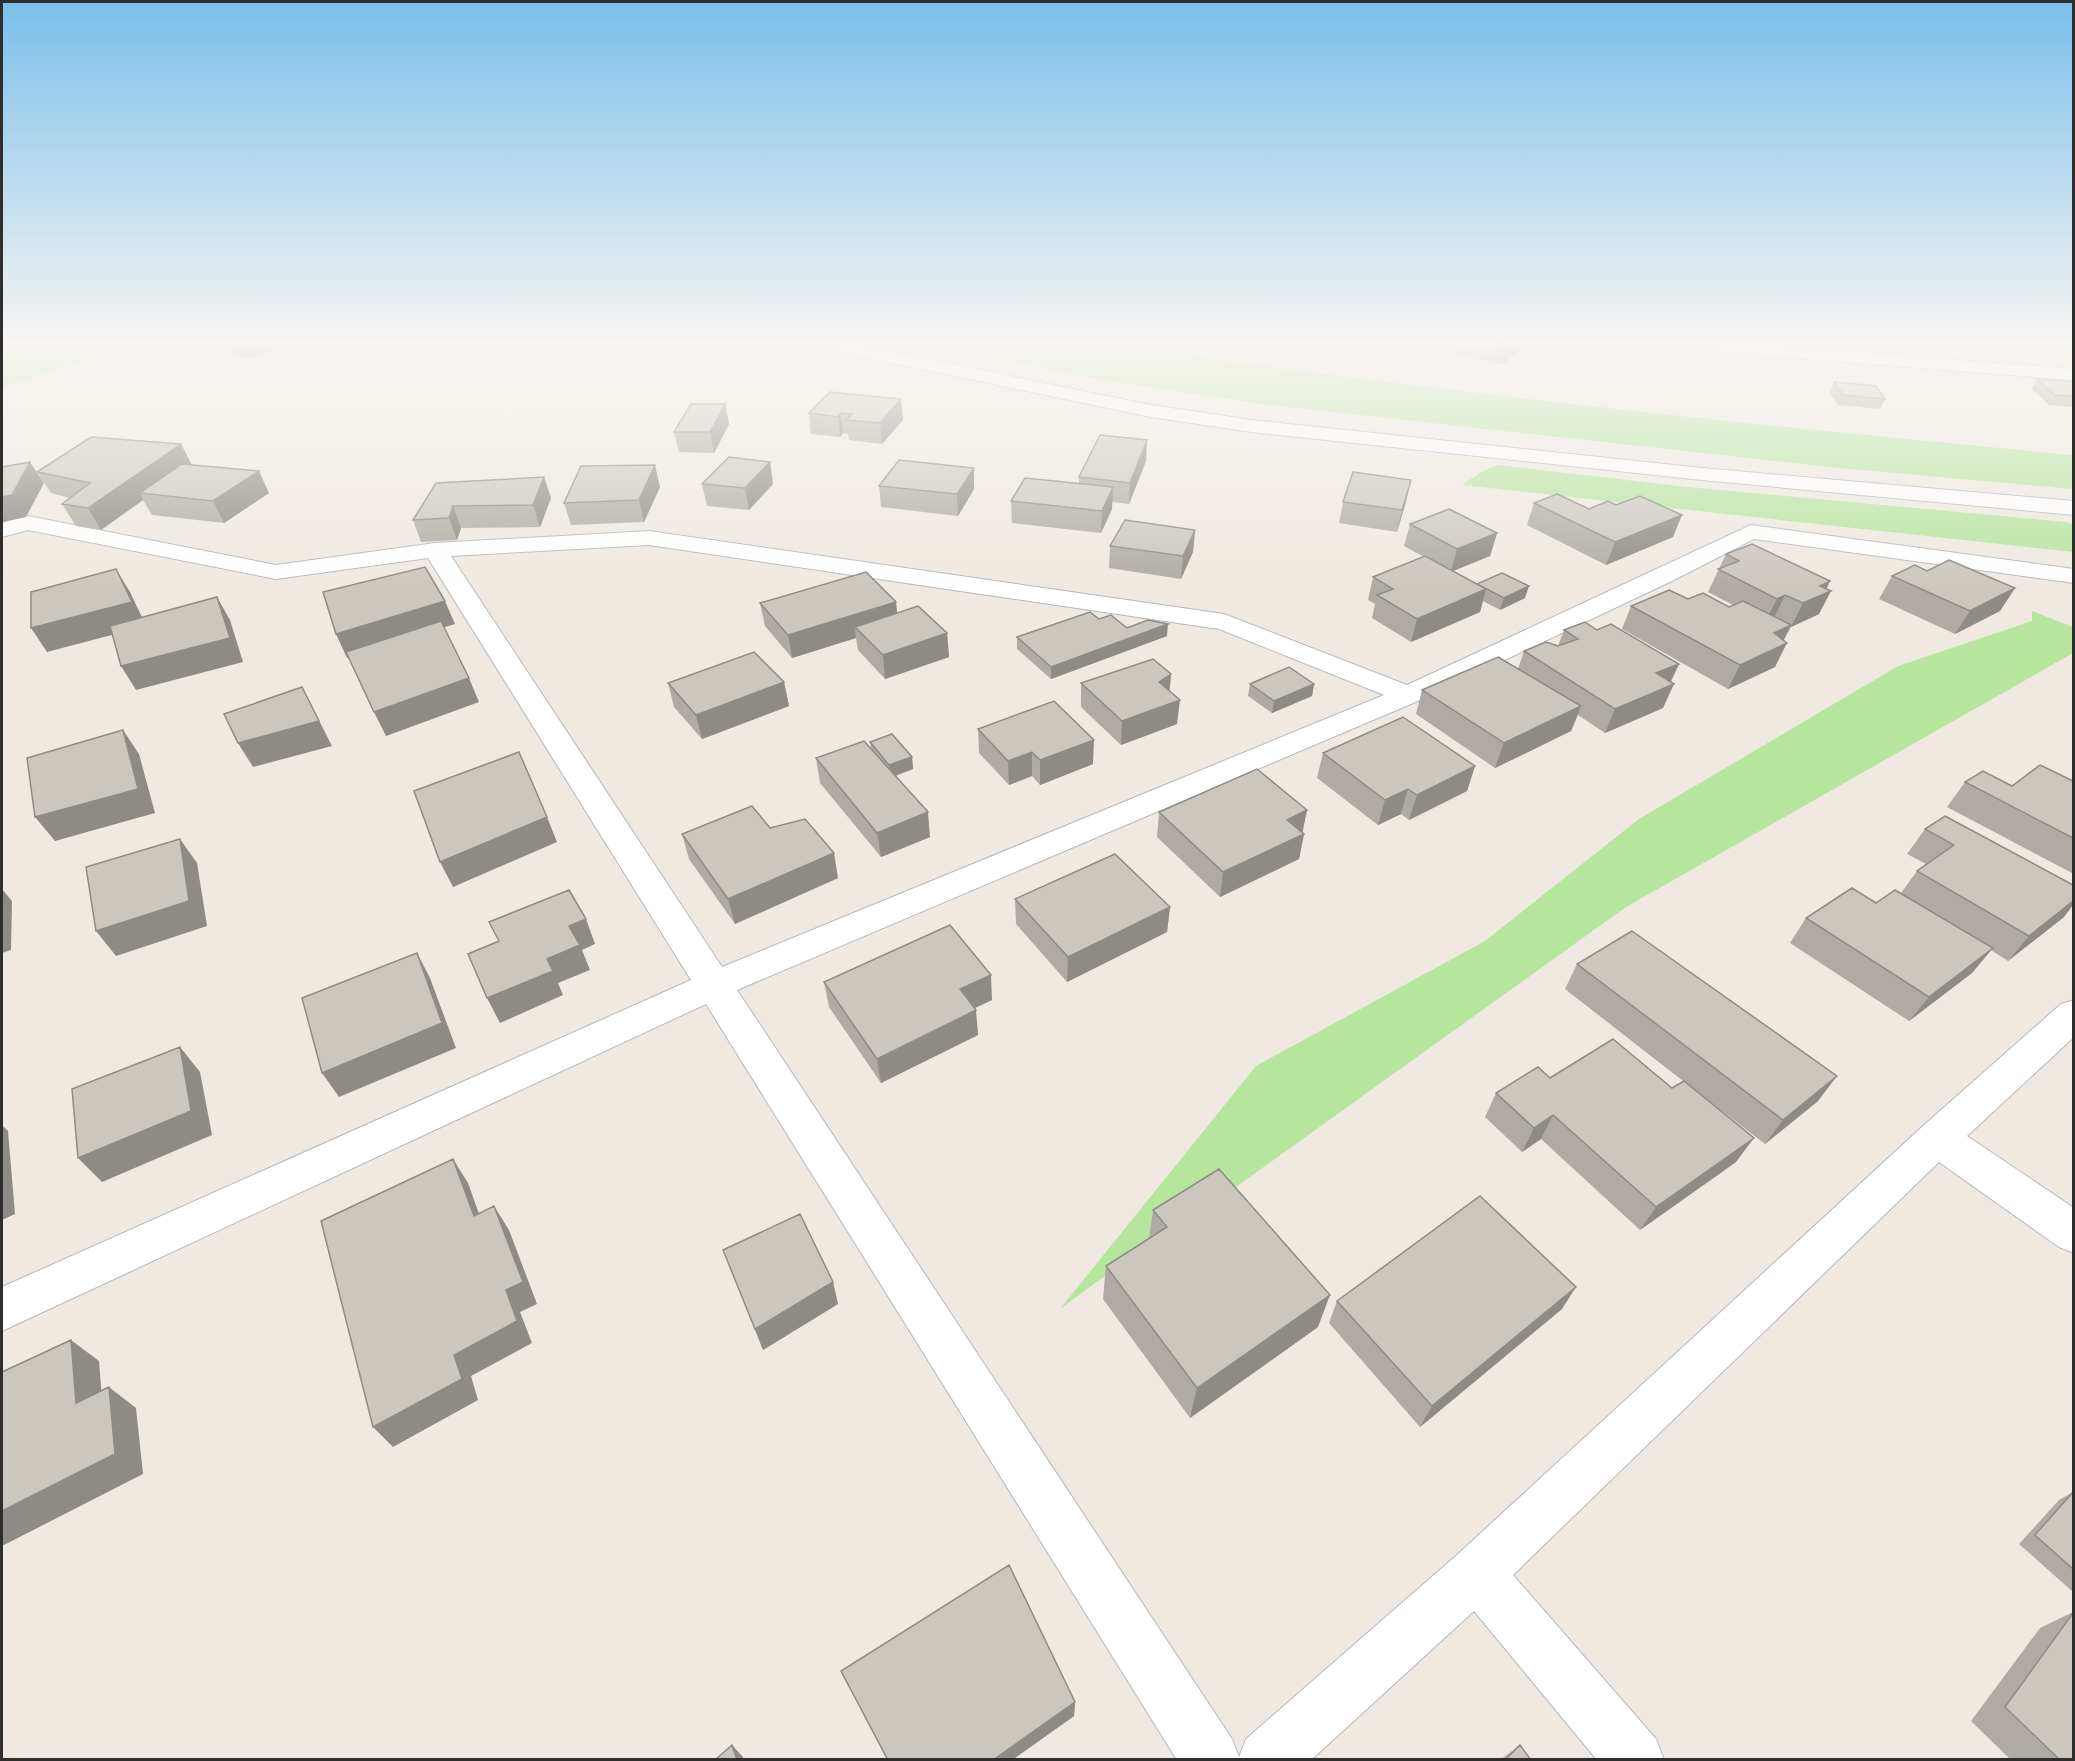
<svg xmlns="http://www.w3.org/2000/svg" width="2075" height="1761" font-family="'DejaVu Sans',sans-serif">
<style>
.green{fill:#b6e59e}
.lines{fill:none;stroke-linecap:round;stroke-linejoin:round}
.street-casing{stroke:#b4b7c1;stroke-width:2}
.secondary-casing{stroke:#b4b7c1;stroke-width:2}
.street{fill:#fff;fill-rule:evenodd}
.secondary{fill:#fff;fill-rule:evenodd}
.wall{fill:#afaba4}
.shaded-wall{fill:#8e8b86}
.building{fill:#cbc7bf;stroke:#8e8b86;stroke-width:1.5}
</style>
<rect width="100%" height="100%" fill="#efe9e1"/>
<path class="green" d="M2,343H137L2,387Z
M920,343H1176L1205,358C1494,398 1783,428 2073,455V489L1829,467L1261,404L1095,379Z
M1498,465L1688,487L2067,522L2073,525V552L1462,485L1481,472Z
M2032,611L2073,627V653L1626,907L1212,1204L1148,1244L1060,1309L1256,1066L1485,941L1639,819L1898,666L2032,621Z"/>
<g class="lines">
<g class="street-casing">
<path id="street" d="M1693,343H1737L2074,369V380L1729,353L1695,347Z
M28,516L276,565L435,543L649,531L1224,614L1407,685L1751,525L2074,569V583L1754,539L1674,580L1418,701L737,990L1232,1739L1239,1757L1246,1739L1458,1554L1923,1126L2061,1004L2074,1000V1037L1967,1136L2074,1208V1253L2059,1247L1939,1162L1513,1575L1656,1739L1664,1760H1597L1474,1611L1311,1760H1177L706,1004L2,1331V1287L691,980L428,558L276,579L28,530L2,537V523ZM649,545L1219,629L1384,695L722,967L451,556Z"/>
</g>
<g class="secondary-casing">
<path id="secondary" d="M813,343H848L1151,405L1252,420L1702,468L2074,501V515L1702,480L1252,432L1151,417L821,348Z"/>
</g>
<use href="#street" class="street"/>
<use href="#secondary" class="secondary"/>
</g>
<path class="wall" d="M216,343H296L244,359L217,347Z
M1458,343H1527L1526,347L1501,365L1456,354Z
M2037,379L2073,382V407L2049,405L2032,389Z
M1834,382L1885,399L1880,409L1838,405L1829,392Z
M830,392L903,420L882,444L849,440L848,434L843,433L840,437L811,434L809,413Z
M725,404L729,424L714,453L679,452L674,432Z
M1146,461L1129,504L1112,502V509L1101,533L1012,523L1011,501L1079,484V477Z
M770,462L773,484L749,510L707,506L702,484Z
M192,465L269,493L224,523L152,515L143,500L101,530L76,526L62,504L70,498L51,493L37,472Z
M974,468V489L958,516L881,507L879,486Z
M544,477L551,498L540,527L461,528L457,540L421,542L413,520L436,483Z
M660,487L644,522L571,525L564,503Z
M1343,502H1406L1397,532L1339,523Z
M1534,503L1589,509L1673,537L1606,565L1527,525Z
M1410,524L1497,533L1490,556L1452,571L1477,584L1525,598L1500,610L1483,601L1480,612L1411,642L1372,618L1375,604L1368,600L1373,577L1424,557L1404,546Z
M1195,530L1193,552L1181,579L1109,568L1110,546Z
M1726,554L1830,581L1826,589L1819,614L1791,627L1783,641L1775,667L1728,689L1622,629L1631,606L1688,599L1729,607L1733,605L1708,592Z
M1927,571L2015,588L2000,611L1955,634L1879,599L1892,576Z
M896,602L897,613L947,633L949,657L885,679L858,650L856,638L792,658L765,626L760,603Z
M1099,619L1127,628L1167,636L1051,679L1017,649V637Z
M1564,630H1597L1679,664L1671,682L1663,708L1605,733L1578,715L1571,731L1495,768L1416,714L1422,690L1518,669L1524,651L1558,646Z
M1171,674L1169,691L1177,724L1121,745L1081,707V683Z
M784,682L789,706L702,739L674,707L668,683Z
M1250,684H1314L1312,696L1272,713L1248,696Z
M978,729L1093,764L1040,785L1032,776L1009,785L979,753Z
M870,742L912,757L913,769L896,776L930,837L881,857L820,783L816,758L871,748Z
M1323,753L1475,766L1467,791L1409,820L1401,814L1378,825L1317,778Z
M2073,781V872L2072,873L1947,807L1965,782L2012,786Z
M1307,810L1302,833L1304,834L1299,859L1220,897L1157,837L1159,812Z
M1945,816L2064,917L2008,961L1991,950L1972,973L1909,1021L1790,943L1806,918L1876,903L1901,893L1917,871L1926,864L1907,854L1925,829Z
M770,828L838,878L735,924L689,859L682,834Z
M1015,899L1170,907L1167,932L1067,982L1016,924Z
M1577,964L1818,1101L1765,1144L1691,1087L1736,1162L1640,1230L1541,1139L1522,1152L1485,1117L1496,1093L1550,1078L1672,1088L1683,1081L1565,989Z
M824,982L992,1000L975,1008L978,1035L881,1083L829,1007Z
M1153,1210L1318,1327L1190,1418L1103,1299L1106,1266L1149,1239Z
M723,1250L833,1282L838,1304L763,1350Z
M1337,1301L1562,1309L1420,1427L1329,1323Z
M2073,1492V1592L2019,1544L2059,1500Z
M2073,1612V1760H2011L1971,1721L2040,1628Z
M841,1671L1075,1702L1074,1716L1012,1760H887Z
M1520,1745L1531,1760H1500Z"/>
<path class="shaded-wall" d="M237,343H296L244,359Z
M1510,343H1527L1526,347L1501,365L1507,346Z
M901,399L903,420L882,444L880,423Z
M725,404L729,424L714,453L710,432Z
M841,413L843,433L840,437L838,417Z
M1147,440L1146,461L1129,504L1130,483Z
M181,444L192,465L140,493L143,500L101,530L88,508Z
M30,462L44,483L26,517L2,522V497Z
M770,462L773,484L749,510L745,488Z
M655,465L660,487L644,522L639,500Z
M974,468V489L958,516L957,494Z
M259,471L269,493L224,523L213,501Z
M544,477L551,498L540,527L533,505Z
M1411,480L1406,502L1397,532L1402,510Z
M1113,487L1112,509L1101,533L1102,511Z
M453,506L461,528L457,540L449,518Z
M1682,515L1673,537L1606,565L1615,542Z
M1195,530L1193,552L1181,579L1183,556Z
M1497,533L1490,556L1451,572L1457,549Z
M116,569L130,592L146,626L47,652L31,628Z
M1830,581L1824,594L1831,591L1819,614L1791,627L1803,603L1820,586Z
M1529,586L1525,598L1500,610L1504,598Z
M2015,588L2000,611L1955,634L1970,611Z
M1486,589L1480,612L1411,642L1417,619Z
M1785,595L1774,618L1765,622L1777,599Z
M217,597L230,620L243,662L136,690L121,666Z
M445,601L455,624L347,658L336,634Z
M896,602L898,625L855,627L856,638L792,658L788,635Z
M1168,624L1167,636L1051,679V667Z
M1791,625L1781,646L1787,643L1775,667L1728,689L1740,665L1774,633Z
M947,633L949,657L885,679L883,655Z
M1679,664L1668,686L1674,684L1663,708L1605,733L1615,709L1656,673Z
M1171,674L1169,698L1159,682Z
M469,678L479,702L386,736L374,712Z
M784,682L789,706L702,739L696,715Z
M1314,684L1312,696L1272,713L1274,701Z
M302,687L332,746L253,767L238,743Z
M1180,700L1177,724L1121,745L1122,721Z
M1581,706L1571,731L1495,768L1504,743Z
M123,730L139,754L155,813L55,841L35,817Z
M1094,740L1093,764L1040,785V760Z
M1032,752V776L1009,785L1008,761Z
M912,757L913,769L891,777L889,765Z
M1475,766L1467,791L1409,820L1417,795Z
M1408,789L1401,814L1378,825L1385,800Z
M1307,810L1302,835L1287,820Z
M928,812L930,837L881,857L877,833Z
M547,817L557,842L453,887L440,862Z
M1304,834L1299,859L1220,897L1223,872Z
M180,839L197,863L207,926L116,956L96,931Z
M834,853L838,878L735,924L728,899Z
M2,889L12,901L11,950L2,953Z
M2073,901V905L2064,917L2008,961L2029,936Z
M1170,907L1167,932L1067,982L1068,957Z
M586,919L595,944L582,950L590,970L558,983L563,995L500,1023L487,998L569,926Z
M1993,948L1972,973L1909,1021L1929,997Z
M417,953L430,978L456,1048L339,1097L322,1073Z
M991,975L992,1000L962,1014L960,989Z
M976,1010L978,1035L881,1083L877,1059Z
M180,1047L200,1072L212,1135L102,1182L78,1158Z
M1837,1076L1818,1101L1765,1144L1783,1120Z
M1553,1115L1541,1139L1522,1152L1534,1128Z
M2,1125L8,1131L15,1214L2,1220Z
M1754,1138L1736,1162L1640,1230L1656,1207Z
M453,1159L468,1183L488,1239L474,1216Z
M494,1206L509,1230L537,1304L520,1312L532,1343L471,1376L478,1400L393,1447L373,1427L454,1355L506,1290Z
M833,1282L838,1304L763,1350L755,1329Z
M1576,1287L1562,1309L1420,1427L1432,1406Z
M1330,1295L1318,1327L1190,1418L1197,1388Z
M71,1340L99,1361L104,1424L76,1403Z
M109,1387L136,1408L143,1474L2,1546V1511Z
M1075,1702L1074,1716L1012,1760H993Z
M732,1745L743,1757V1760H737Z"/>
<path class="building" d="M1497,343H1510L1507,346Z
M2037,379L2073,382V396L2055,395Z
M1834,382L1876,386L1885,399L1843,395Z
M830,392L901,399L880,423L846,420L852,414L841,413L838,417L809,413Z
M691,404H725L710,432H674Z
M1100,435L1147,440L1130,483L1079,477Z
M91,437L181,444L88,508L62,504L90,483L37,472Z
M729,457L770,462L745,488L702,484Z
M899,460L974,468L957,494L879,486Z
M30,462L12,495L2,497V467Z
M182,464L259,471L213,501L140,493Z
M655,465L639,500L564,503L581,466Z
M1353,472L1411,480L1402,510L1343,502Z
M544,477L533,505L453,506L449,518L413,520L436,483Z
M1025,478L1113,487L1102,511L1011,501Z
M1557,494L1589,509L1608,501L1616,505L1640,496L1682,515L1615,542L1534,503Z
M1449,509L1497,533L1457,549L1410,524Z
M1125,520L1195,530L1183,556L1110,546Z
M1752,544L1830,581L1820,586L1831,591L1803,603L1785,595L1777,599L1718,569L1739,561L1726,554Z
M1425,556L1486,589L1417,619L1377,595L1393,589L1373,577Z
M1949,560L2015,588L1970,611L1892,576L1915,565L1927,571Z
M425,567L445,601L336,634L323,592Z
M116,569L132,602L31,628V592Z
M866,572L896,602L788,635L760,603Z
M1502,573L1529,586L1504,598L1477,584Z
M1669,590L1688,599L1703,593L1729,607L1743,601L1791,625L1774,633L1787,643L1740,665L1631,606Z
M217,597L230,638L121,666L110,626Z
M918,606L947,633L883,655L855,627Z
M1090,612L1099,619L1111,615L1127,628L1148,620L1168,624L1051,667L1017,637Z
M441,621L469,678L374,712L346,652Z
M1585,622L1597,630L1611,624L1679,664L1656,673L1674,684L1615,709L1524,651L1546,642L1558,646L1578,639L1564,630Z
M754,652L784,682L696,715L668,683Z
M1498,657L1581,706L1504,743L1422,690Z
M1153,659L1171,674L1159,682L1180,700L1122,721L1081,683Z
M1289,667L1314,684L1274,701L1250,684Z
M302,687L319,721L238,743L224,714Z
M1054,701L1094,740L1040,760L1032,752L1008,761L978,729Z
M1403,717L1475,766L1417,795L1408,789L1385,800L1323,753Z
M123,730L138,789L35,817L27,758Z
M892,734L912,757L889,765L870,742Z
M864,741L928,812L877,833L816,758Z
M519,752L547,817L440,862L414,791Z
M2040,765L2073,781V838L1965,782L1983,771L2012,786Z
M1257,769L1307,810L1287,820L1304,834L1223,872L1159,812Z
M752,806L770,828L805,819L834,853L728,899L682,834Z
M1945,816L2073,885V901L2029,936L1917,871L1954,845L1925,829Z
M180,839L189,901L96,931L86,867Z
M1115,854L1170,907L1068,957L1015,899Z
M1852,888L1876,903L1895,890L1993,948L1929,997L1806,918Z
M569,890L586,919L569,926L580,945L547,959L553,971L487,998L468,954L499,941L489,922Z
M950,925L991,975L960,989L976,1010L877,1059L824,982Z
M1632,931L1837,1076L1783,1120L1577,964Z
M417,953L442,1023L322,1073L302,998Z
M1613,1039L1672,1088L1684,1081L1754,1138L1656,1207L1553,1115L1534,1128L1496,1093L1538,1067L1550,1078Z
M180,1047L191,1111L78,1158L72,1089Z
M453,1159L474,1216L494,1206L523,1282L506,1290L517,1321L454,1355L462,1379L373,1427L321,1221Z
M1219,1169L1330,1295L1197,1388L1106,1266L1167,1227L1153,1210Z
M1480,1196L1576,1287L1432,1406L1337,1301Z
M800,1214L833,1282L755,1329L723,1250Z
M71,1340L76,1403L109,1387L115,1454L2,1511V1372Z
M2073,1492V1569L2035,1535Z
M1009,1565L1075,1702L993,1760H888L841,1671Z
M2073,1613V1760H2060L2005,1707Z
M732,1745L737,1760H715Z
M1520,1745L1531,1760H1505Z"/>
<linearGradient id="sky" x2="0" y2="1"><stop stop-color="#7abfeb"/><stop offset="0.58" stop-color="#f8f5f2"/><stop offset="1" stop-color="#f8f5f2" stop-opacity="0"/></linearGradient>
<rect width="2075" height="590" fill="url(#sky)"/>
<rect width="2075" height="1761" fill="none" stroke="#2e2e2e" stroke-width="6"/>
</svg>
